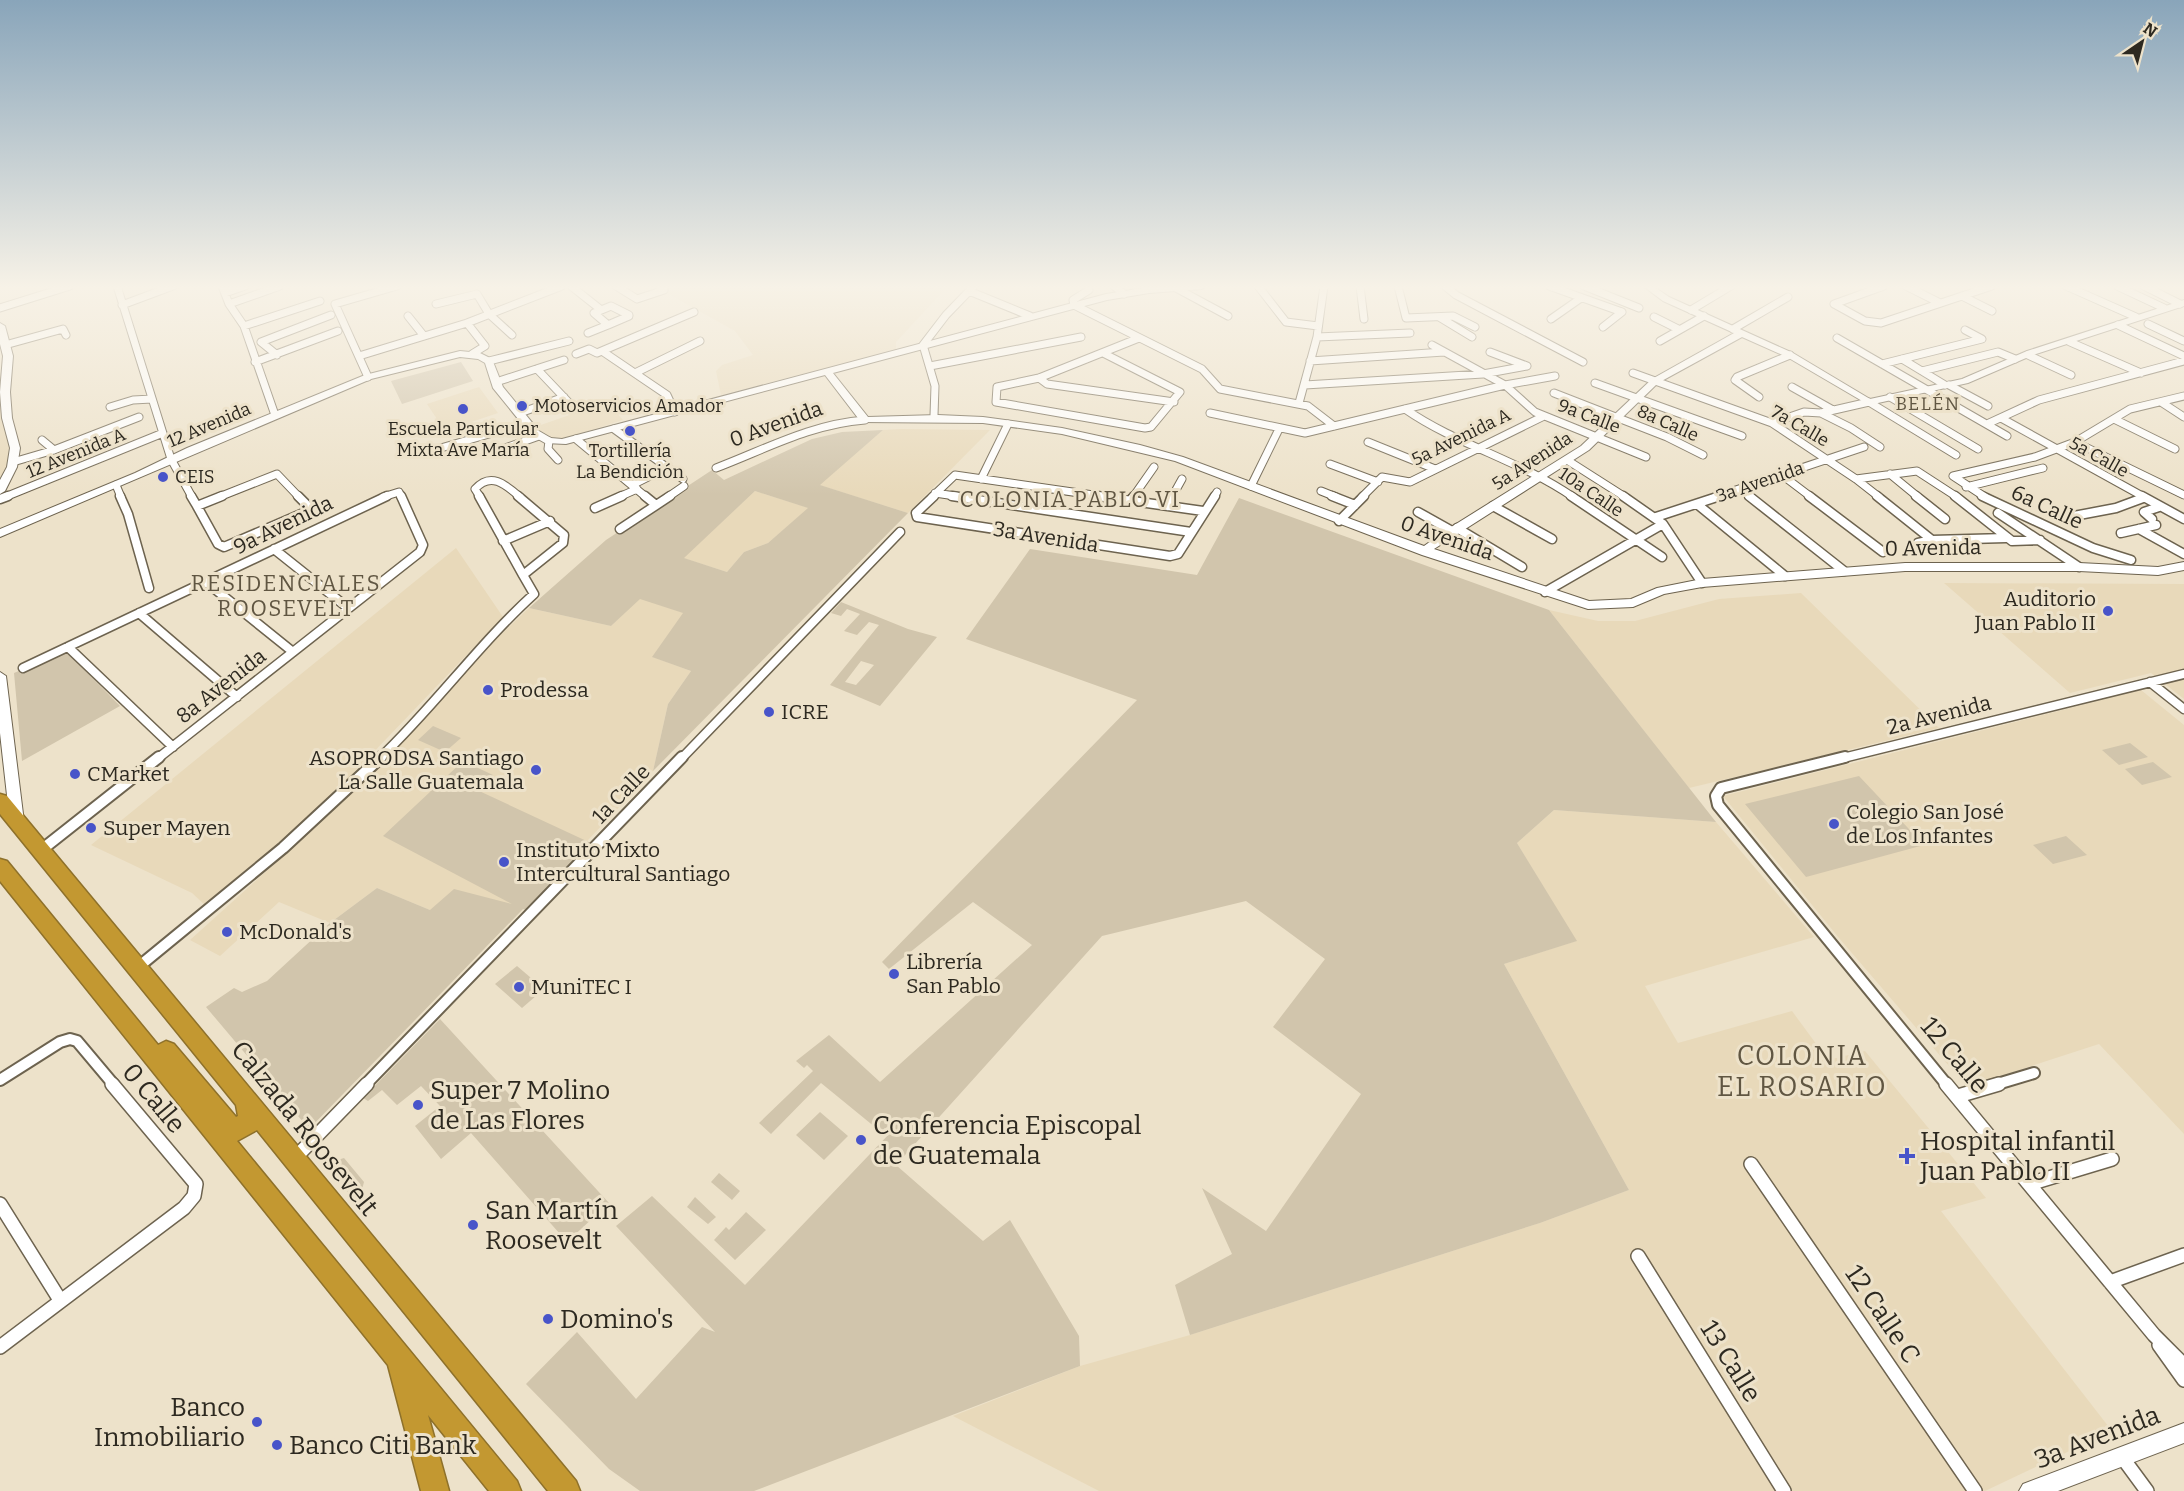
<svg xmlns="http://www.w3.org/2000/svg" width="2184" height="1491" font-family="Bitter,serif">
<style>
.built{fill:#e8d9ba}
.green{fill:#d1c5ac;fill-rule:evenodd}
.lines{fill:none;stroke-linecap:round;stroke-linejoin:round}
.street-far3-casing{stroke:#6d634f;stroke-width:9}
.street-far2-casing{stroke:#6d634f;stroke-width:11}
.street-far1-casing{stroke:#6d634f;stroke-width:14}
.street-casing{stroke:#6d634f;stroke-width:16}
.secondary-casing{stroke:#6d634f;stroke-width:2}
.highway-casing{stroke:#8e712b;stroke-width:3}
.street-far3{stroke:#fff;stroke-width:7}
.street-far2{stroke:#fff;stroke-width:8}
.street-far1{stroke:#fff;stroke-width:10}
.street{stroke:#fff;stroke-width:13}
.secondary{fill:#fff;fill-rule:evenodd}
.highway{fill:#c39831;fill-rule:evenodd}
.poi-dot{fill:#4854c9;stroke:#ede2ca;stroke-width:2}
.labels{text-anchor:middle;stroke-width:6;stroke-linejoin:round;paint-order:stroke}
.far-neighbourhood-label{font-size:18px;letter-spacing:1.5px;fill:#605642;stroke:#ede2ca}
.far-poi-label{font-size:18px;fill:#2d2920;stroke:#ede2ca;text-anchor:start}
.far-street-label{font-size:18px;fill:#2d2920;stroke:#ede2ca}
.street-label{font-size:21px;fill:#2d2920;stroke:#ede2ca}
.poi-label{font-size:21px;fill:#2d2920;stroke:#ede2ca;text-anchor:start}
.neighbourhood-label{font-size:22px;letter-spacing:1.5px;fill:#605642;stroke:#ede2ca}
.near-street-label{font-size:26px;fill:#2d2920;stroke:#ede2ca}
.near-poi-label{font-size:26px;fill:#2d2920;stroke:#ede2ca;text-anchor:start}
.near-neighbourhood-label{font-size:27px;letter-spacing:1.5px;fill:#605642;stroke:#ede2ca}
</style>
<rect width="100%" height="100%" fill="#ede2ca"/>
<path class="built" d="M681,286H948L896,342V350L721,395L716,371L722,365L753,355L735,331L665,292Z
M2,376L0,407L9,445L8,463L0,480V377Z
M479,387L498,413L445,431L427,404Z
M607,402L623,420L560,440L545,438L535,427Z
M883,430L901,429L990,430L908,513L819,485Z
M755,491L809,508L768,543L744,552L727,572L683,558Z
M456,548L503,617L321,807L206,906L192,893L91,845Z
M1944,583L2184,584V699L2151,673L2070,693Z
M1801,593L1939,728L1689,788L1549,610L1598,621H1635L1719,599Z
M640,598L684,613L653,657L691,671L668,704L653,771L525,907L430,910L377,888L330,923L279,902L220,956L190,940L332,812L478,656L529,608L611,626Z
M2141,690L2184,725V1134L2099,1044L1967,1087L1839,938L1723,796Z
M1554,810L1716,822L1814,937L1645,986L1678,1043L1792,1011L1828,1060L1865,1051L1986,1198L1941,1211L2112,1431L1985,1491H1099L953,1416L1080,1366L1190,1335L1540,1223L1629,1190L1504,964L1576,941L1517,843Z"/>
<path class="green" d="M461,362L473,381L402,404L391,381Z
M883,430L820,485L908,513L653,771L668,704L691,671L652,657L683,613L640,599L611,626L529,608L606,540L712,470L724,480L812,439L842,432ZM755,491L808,508L768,543L744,552L727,572L684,558Z
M1239,498L1549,610L1716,822L1554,810L1517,843L1577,941L1504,964L1629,1190L1540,1223L1190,1335L1175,1285L1232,1254L1202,1188L1266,1231L1361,1094L1273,1027L1325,959L1246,901L1102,936L896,1165L983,1241L1010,1220L1079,1336L1080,1366L754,1491H640L609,1469L526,1384L577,1332L636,1399L702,1327L715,1332L616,1226L652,1196L745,1285L890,1133L885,1128L881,1132L821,1083L771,1134L759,1123L813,1071L807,1065L804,1068L796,1061L829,1035L880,1082L1032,945L973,902L889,969L882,962L1137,700L966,639L1030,549L1197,575Z
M841,602L908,629L937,637L880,706L830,685L879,625L869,622L857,635L844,631L860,614L847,609L841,616L831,613ZM861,661L874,665L856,685L845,682Z
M66,651L120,706L22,761L14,673Z
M433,726L461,738L445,752L418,740Z
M2130,743L2148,757L2119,765L2102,750Z
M463,761L493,775L477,790L593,844L526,910L523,909L309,1129L206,1007L234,988L242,992L267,981L330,923L377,888L430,910L454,889L512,904L383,836Z
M2153,762L2172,777L2142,785L2125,769Z
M1859,776L1924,845L1806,877L1745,804Z
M2066,836L2087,855L2053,864L2033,845Z
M517,966L544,989L522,1008L495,984Z
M440,1019L609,1203L567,1242L471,1133L441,1159L415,1126L440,1106L421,1086L397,1105L382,1090L368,1101L363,1098Z
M820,1112L848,1136L824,1160L796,1135Z
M344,1158L364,1182L358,1205L325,1164Z
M719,1173L740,1191L732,1200L711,1182Z
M695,1197L716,1217L708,1224L687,1207Z
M746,1212L766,1230L735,1260L714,1240L726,1227L729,1230Z"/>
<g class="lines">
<g class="street-far3-casing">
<path id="street-far3" d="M117,286L171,459L192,497
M222,286L229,304L244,326L275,415
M571,286L600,309
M616,286L637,299L664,290L661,286
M1114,286L1124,294
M1258,286L1286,322L1318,326
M1360,286L1364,319
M1398,286L1406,318L1453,316L1475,327
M1445,286L1456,295L1583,362
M1549,286L1622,312
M1584,286L1639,308
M1884,286L1834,304L1865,321L1881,323L1992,286
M1906,286L1940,303
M2066,286L2136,317
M2117,286L2164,308
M2144,286L2180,304
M1176,288L1228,316
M1089,290L1073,300L1074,305L1202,369L1220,389L1308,406L1334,426
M969,291L1030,316
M225,293L245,286
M1962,296L1992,311
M229,304L280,286
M436,304L477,294L489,314L512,335
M122,305L173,286
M611,306L629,315V316L608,325L594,313Z
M0,308L70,286
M1691,310L1731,286
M408,316L424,336
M1439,317L1472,337
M1654,317L1678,329
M1551,319L1581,298
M467,323L485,346L472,354
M2148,324L2184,341
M2118,325L2184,356
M244,326L320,301
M1603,327L1622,312
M1733,329L1788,297
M588,333L608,325
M1317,337L1410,333
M1837,338L2007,436
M1660,341L1704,316
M2070,342L2141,373
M5,345L63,329L66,335
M1432,345L1505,385L1535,412L1646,457
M602,351L667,395L675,412
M1490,352L1527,366
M1103,353L1180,392L1151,427L1145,428L996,402L997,387L1039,378L1139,338
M576,354L589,349L597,353L694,312
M277,355L261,342L331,315
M2028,355L2071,375
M359,356L467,323L562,286
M1902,359L1945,385
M489,361L569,341
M1310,361L1444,352
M255,362L338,331
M1882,364L1982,339L1965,330
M930,366L1081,337
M537,369L575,409
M1922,371L1998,352L2015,359
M635,373L700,341
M1633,373L1772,423L1856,479L1879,497
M368,377L335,304L397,286
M1039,378L1047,384L1174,402
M496,382L564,360
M1595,383L1742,436
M1305,385L1483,374L1527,366
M1949,385L1988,406
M1792,387L1833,410
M1554,393L1667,437L1703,455
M1759,397L1735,380L1737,377L1790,355
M1890,397L1978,449
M2161,402L2184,417
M1299,403L1317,337L1324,286
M110,407L133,400L152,399
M1405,409C1457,445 1521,461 1573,497
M520,413L564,397
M1210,413L1305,433L1505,385L1555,376
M1821,413L1851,428L1880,447
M934,415L935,386L923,345L946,315L974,286
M2001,418L2144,497
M2114,419L2175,449
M1772,423L1804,412L1821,413L1869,402L1956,455
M1987,424L2039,400L2184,361
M614,429L683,479
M576,439L646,497
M42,440L54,450
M549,441L548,449L558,460
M1368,442L1435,469
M2075,442L2184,495
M497,451L539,436
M427,452L527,423
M1567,460L1625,497
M13,462L54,450L139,417
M1330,464L1378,482
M716,468C766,449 811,424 865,420
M1890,474L1918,497
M1782,475L1811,497
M981,479L1008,424
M1856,479L1917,471L1957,497
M116,485L121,497
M632,485L660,471
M1251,486L1279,429
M1966,487L2043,468
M1741,489L1751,497
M1321,491L1336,497
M935,493L962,497
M5,497L163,433
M219,497L277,474L299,497
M383,497L399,492L401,497
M480,497L475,489C491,471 506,485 520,497
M619,497L637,489
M668,497L684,486
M932,497L955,475L1107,497
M1133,497L1154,467
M1172,497L1182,479
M1214,497L1217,492
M1362,497L1382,477L1410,482L1544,416
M1715,497L1864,447
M1985,497L1953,476L2035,457L2075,442L2130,409L2184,396"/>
</g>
<g class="street-far2-casing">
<path id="street-far2" d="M120,496L128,514L149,588
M191,496L197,506
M479,496L523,575
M518,496L564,535L563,543L523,575
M645,496L656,505
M934,496L916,513L917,517L1170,556L1178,554L1215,496
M952,496L1191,532
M1097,496L1203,511
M1332,496L1355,505
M1571,496L1662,557
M1623,496L1663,524L1702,583
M1749,496L1844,571
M1809,496L1883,552
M1877,496L1932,540
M1916,496L1945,519
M1955,496L2012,541L2040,540
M1982,496L2093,548L2131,560
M2142,496L2184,519
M0,499L8,496
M1130,501L1134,496
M1697,504L1785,576
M197,506L218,544L224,547L308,511V506L298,496
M197,506L222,496
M1167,506L1173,496
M1493,506L1552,539
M595,508L622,496
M1418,512L1452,531
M1998,513L2079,567
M1656,517L1720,496
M2063,518L2116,508L2143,498
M2152,519L2144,512L2159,507
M1339,521L1364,496
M1457,528L1522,567
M620,529L670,496
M2139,529L2184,554
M2121,533L2156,525
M503,541L550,521
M1918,543L1932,540L2006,538
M274,549L348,608
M206,582L293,652
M1545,592L1663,524
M139,613L237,697
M68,647L173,747
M23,668L387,496
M2150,682L2184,709
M157,759L420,552L423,545L401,496
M379,759C434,707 478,645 534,594L523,575
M681,759L900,532
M1839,759L2184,674"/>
</g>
<g class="street-far1-casing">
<path id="street-far1" d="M1845,757L1721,788L1716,796L1718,805L1947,1085
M40,851L159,757
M137,968L283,848L381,757
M0,1080L60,1042L70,1039L77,1041L114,1085
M365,1085L682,757
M1994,1085L2034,1073"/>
</g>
<g class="street-casing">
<path id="street" d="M1946,1084L2154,1335L2184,1365
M1958,1096L1999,1084
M294,1159L367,1084
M1751,1164L1975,1491
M2029,1184L2112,1159
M0,1204L60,1300
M1638,1256L1784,1491
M2110,1282L2184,1255
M2159,1345L2184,1380
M0,1347L184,1208L194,1196L196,1184L112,1084
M2122,1457L2147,1491"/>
</g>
<g class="secondary-casing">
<path id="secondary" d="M1206,286L1202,289L1149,293L1107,300L833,373L868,417L938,415L983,417L1062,428L1140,445L1183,457L1424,546L1448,529L1581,446L1652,379L1734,333L1663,301L1643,286H1653L1669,297L1793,353L1870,399L1962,379L2027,351L2184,300V306L2033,355L1968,383L1869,405L1787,357L1742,337L1658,383L1589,450L1434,549L1589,601L1631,599L1657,588L1702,579L1905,563H2079L2158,567L2184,562V570L2158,575L2079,571H1905L1702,587L1664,594L1633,607L1588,609L1422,555L1175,461L1062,434L983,423L861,422L825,375L566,444L545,443L531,435L493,388L485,363L478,359L460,357L371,379L0,537V529L135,473L187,448L365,375L460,351L480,353L492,359L503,387L539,431L551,438L562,439L1106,294L1149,287Z
M0,323L5,326L13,356L10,392L12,418L20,448L17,467L5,491L0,494V480L7,467L10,448L2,418L0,392L3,356L0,344Z
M0,672L6,676L24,822L22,826H12L10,822L0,733Z
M2184,1423V1443L2058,1491H2019L2023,1484Z"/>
</g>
<g class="highway-casing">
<path id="highway" d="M0,794L7,796L576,1481L580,1491H548L257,1130L237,1141L517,1481L521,1491H489L428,1415L449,1491H421L388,1365L0,881V859L7,861L158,1045L166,1041L174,1044L236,1117L238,1116L236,1105L0,814Z"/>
</g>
<use href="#street-far3" class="street-far3"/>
<use href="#street-far2" class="street-far2"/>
<use href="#street-far1" class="street-far1"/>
<use href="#street" class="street"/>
<use href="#secondary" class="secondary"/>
<use href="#highway" class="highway"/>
</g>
<linearGradient id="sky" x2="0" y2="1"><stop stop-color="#89a5ba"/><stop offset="0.58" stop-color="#f7f2e7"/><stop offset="1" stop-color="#f7f2e7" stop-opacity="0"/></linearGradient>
<rect width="2184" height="495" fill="url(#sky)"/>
<g class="poi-dot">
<circle cx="522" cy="406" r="6"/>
<circle cx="463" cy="409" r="6"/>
<circle cx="630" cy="431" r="6"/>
<circle cx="163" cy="477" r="6"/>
<circle cx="2108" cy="611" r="6"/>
<circle cx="488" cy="690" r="6"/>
<circle cx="769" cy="712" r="6"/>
<circle cx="536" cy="770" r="6"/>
<circle cx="75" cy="774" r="6"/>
<circle cx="1834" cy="824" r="6"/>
<circle cx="91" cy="828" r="6"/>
<circle cx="504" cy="862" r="6"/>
<circle cx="227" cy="932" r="6"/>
<circle cx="894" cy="974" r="6"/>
<circle cx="519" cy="987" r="6"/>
<circle cx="418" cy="1105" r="6"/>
<circle cx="861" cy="1140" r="6"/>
<path d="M1904 1147h6v6h6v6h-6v6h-6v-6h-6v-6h6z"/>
<circle cx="473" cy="1225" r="6"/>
<circle cx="548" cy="1319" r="6"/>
<circle cx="257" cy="1422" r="6"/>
<circle cx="277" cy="1445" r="6"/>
</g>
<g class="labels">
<g class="far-neighbourhood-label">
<text x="1928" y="410">BELÉN</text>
</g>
<g class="far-poi-label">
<text x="534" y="412">Motoservicios Amador</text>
<text x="463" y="435" text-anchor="middle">Escuela Particular<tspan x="463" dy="21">Mixta Ave María</tspan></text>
<text x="630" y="457" text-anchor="middle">Tortillería<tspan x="630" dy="21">La Bendición</tspan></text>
<text x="175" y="483">CEIS</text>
</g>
<g class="far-street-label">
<text transform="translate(1589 416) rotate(21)" y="6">9a Calle</text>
<text transform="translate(1668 423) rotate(24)" y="6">8a Calle</text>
<text transform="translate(209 425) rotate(-23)" y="6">12 Avenida</text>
<text transform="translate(1800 426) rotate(30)" y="6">7a Calle</text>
<text transform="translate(1461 437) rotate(-26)" y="6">5a Avenida A</text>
<text transform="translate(76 453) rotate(-22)" y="6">12 Avenida A</text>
<text transform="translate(2099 457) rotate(29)" y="6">5a Calle</text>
<text transform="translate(1532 461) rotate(-33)" y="6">5a Avenida</text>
<text transform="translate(1760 482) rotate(-19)" y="6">3a Avenida</text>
<text transform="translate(1591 492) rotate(34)" y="6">10a Calle</text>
</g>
<g class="street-label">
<text transform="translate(776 424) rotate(-20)" y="7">0 Avenida</text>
<text transform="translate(2047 507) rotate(25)" y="7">6a Calle</text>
<text transform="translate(283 525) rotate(-26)" y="7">9a Avenida</text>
<text transform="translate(1046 537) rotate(9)" y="7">3a Avenida</text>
<text transform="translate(1447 538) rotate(19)" y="7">0 Avenida</text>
<text transform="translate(1933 548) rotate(-1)" y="7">0 Avenida</text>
<text transform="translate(221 686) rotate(-38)" y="7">8a Avenida</text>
<text transform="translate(1939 715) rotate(-14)" y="7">2a Avenida</text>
<text transform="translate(621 794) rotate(-46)" y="7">1a Calle</text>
</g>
<g class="poi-label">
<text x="2096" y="606" text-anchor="end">Auditorio<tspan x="2096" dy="24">Juan Pablo II</tspan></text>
<text x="500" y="697">Prodessa</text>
<text x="781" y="719">ICRE</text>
<text x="524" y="765" text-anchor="end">ASOPRODSA Santiago<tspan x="524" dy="24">La Salle Guatemala</tspan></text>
<text x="87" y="781">CMarket</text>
<text x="1846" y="819">Colegio San José<tspan x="1846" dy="24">de Los Infantes</tspan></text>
<text x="103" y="835">Super Mayen</text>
<text x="516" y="857">Instituto Mixto<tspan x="516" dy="24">Intercultural Santiago</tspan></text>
<text x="239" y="939">McDonald's</text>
<text x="906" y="969">Librería<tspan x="906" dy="24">San Pablo</tspan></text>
<text x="531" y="994">MuniTEC I</text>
</g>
<g class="neighbourhood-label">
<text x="1070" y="507">COLONIA PABLO VI</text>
<text x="286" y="591">RESIDENCIALES<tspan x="286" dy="25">ROOSEVELT</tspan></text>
</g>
<g class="near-street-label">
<text transform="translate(1955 1055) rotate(50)" y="9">12 Calle</text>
<text transform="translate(154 1098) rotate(50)" y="9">0 Calle</text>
<text transform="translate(305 1128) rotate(51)" y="9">Calzada Roosevelt</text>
<text transform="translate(1883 1314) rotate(56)" y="9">12 Calle C</text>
<text transform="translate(1731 1361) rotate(58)" y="9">13 Calle</text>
<text transform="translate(2097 1437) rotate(-21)" y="9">3a Avenida</text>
</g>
<g class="near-poi-label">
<text x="430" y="1099">Super 7 Molino<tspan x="430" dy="30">de Las Flores</tspan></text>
<text x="873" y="1134">Conferencia Episcopal<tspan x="873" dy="30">de Guatemala</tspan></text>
<text x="1920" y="1150">Hospital infantil<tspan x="1920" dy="30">Juan Pablo II</tspan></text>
<text x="485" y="1219">San Martín<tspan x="485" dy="30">Roosevelt</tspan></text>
<text x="560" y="1328">Domino's</text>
<text x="245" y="1416" text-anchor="end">Banco<tspan x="245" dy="30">Inmobiliario</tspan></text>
<text x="289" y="1454">Banco Citi Bank</text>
</g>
<g class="near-neighbourhood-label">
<text x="1802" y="1065">COLONIA<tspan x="1802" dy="31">EL ROSARIO</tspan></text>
</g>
</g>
<g transform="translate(2142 42) rotate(35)" stroke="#ede2ca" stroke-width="4.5" paint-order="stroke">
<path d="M0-4.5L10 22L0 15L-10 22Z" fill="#2d2920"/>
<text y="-9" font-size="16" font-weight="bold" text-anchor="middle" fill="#2d2920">N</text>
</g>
</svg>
